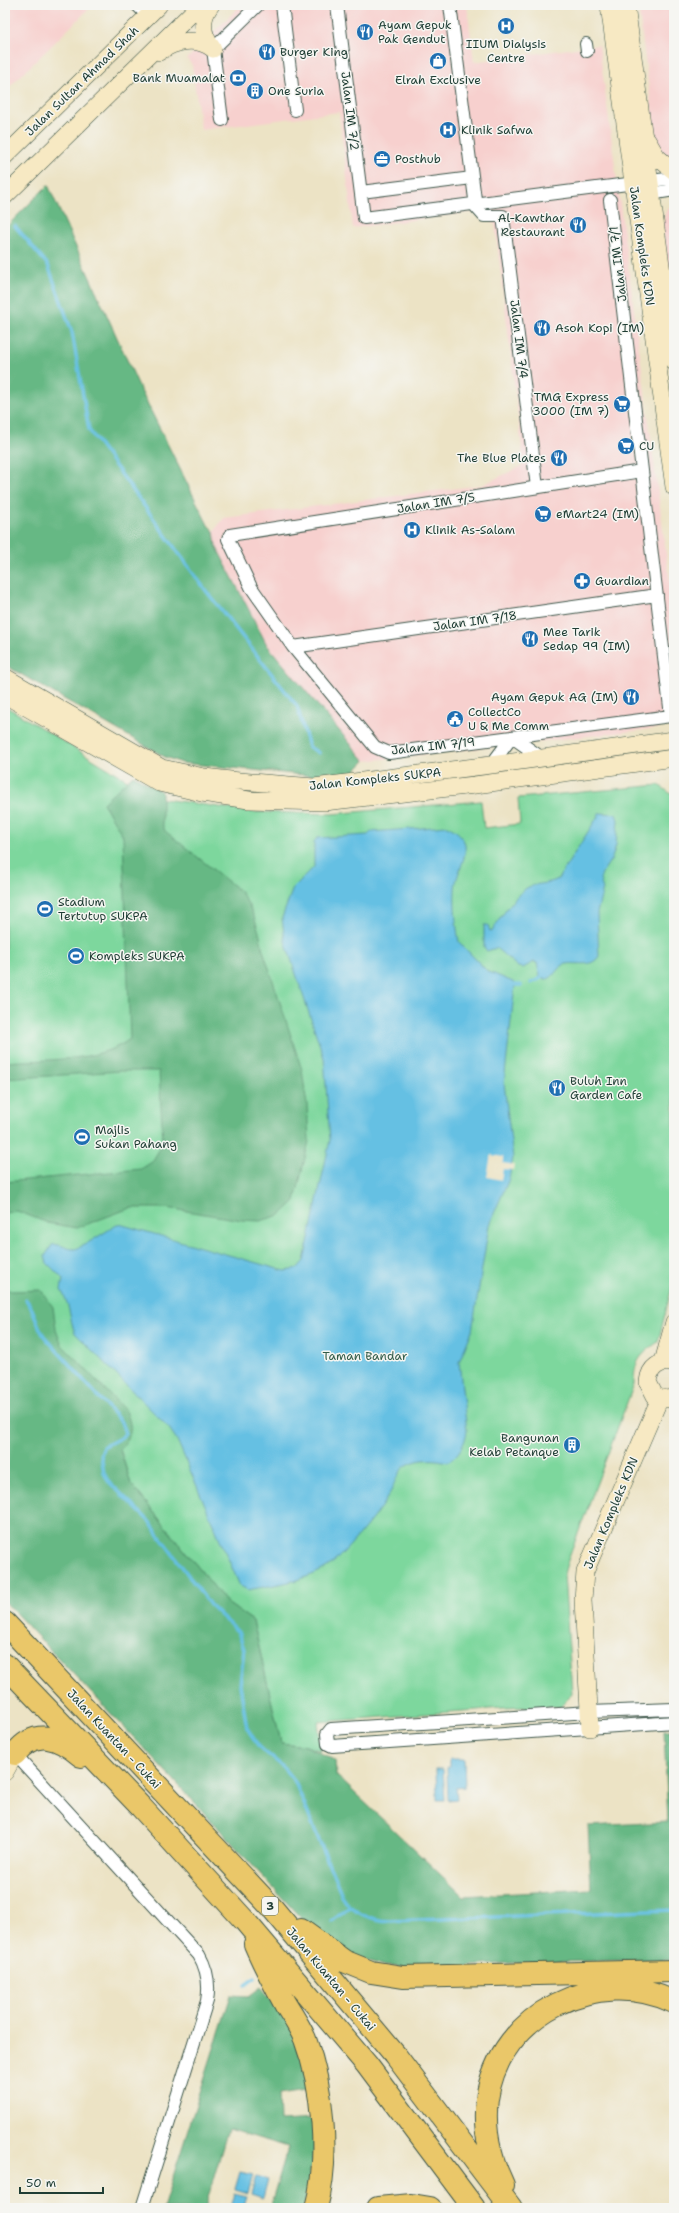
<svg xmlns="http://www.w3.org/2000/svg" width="679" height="2213" font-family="'Shantell Sans',sans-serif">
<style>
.built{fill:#f7d0ce}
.green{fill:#7dd79d;stroke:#4e8a68}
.forest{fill:#66b884;stroke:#427a5c}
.water{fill:#65c0e3;stroke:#427e8c}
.pier{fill:#ece3c5}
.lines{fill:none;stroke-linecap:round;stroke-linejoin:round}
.stream{stroke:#65c0e3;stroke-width:3.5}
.street-casing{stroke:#3e564a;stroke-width:14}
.secondary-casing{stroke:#3e564a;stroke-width:18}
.highway-casing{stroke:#3e564a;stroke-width:24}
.street{stroke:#fff;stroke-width:12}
.secondary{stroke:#f7e9c3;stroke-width:17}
.highway{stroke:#eac769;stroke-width:22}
.labels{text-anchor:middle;stroke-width:3;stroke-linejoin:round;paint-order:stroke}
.shield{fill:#f6f6f2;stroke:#60746d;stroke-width:1}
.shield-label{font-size:11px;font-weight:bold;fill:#1f3d34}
.poi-label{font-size:12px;fill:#1f3d34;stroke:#f6f6f2;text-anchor:start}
.street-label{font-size:12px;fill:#1f3d34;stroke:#f6f6f2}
.park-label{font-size:12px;fill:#325c49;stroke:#f6f6f2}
</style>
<rect width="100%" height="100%" fill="#f6f6f2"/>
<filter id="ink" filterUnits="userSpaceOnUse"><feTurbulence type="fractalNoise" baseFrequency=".025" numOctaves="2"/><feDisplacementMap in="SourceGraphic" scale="8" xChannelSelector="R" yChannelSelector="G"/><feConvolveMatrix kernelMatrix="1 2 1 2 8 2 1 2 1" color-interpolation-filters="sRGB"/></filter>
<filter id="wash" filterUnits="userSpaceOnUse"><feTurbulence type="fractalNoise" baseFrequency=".012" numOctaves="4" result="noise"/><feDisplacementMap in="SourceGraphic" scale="16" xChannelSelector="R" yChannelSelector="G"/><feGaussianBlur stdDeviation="0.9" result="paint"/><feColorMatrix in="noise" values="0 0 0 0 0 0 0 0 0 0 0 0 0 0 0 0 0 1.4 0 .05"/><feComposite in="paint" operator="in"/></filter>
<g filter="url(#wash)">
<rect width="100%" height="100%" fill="#ece3c5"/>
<path class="built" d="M5,5H93L5,91Z
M241,5H467L474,62L599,45L674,613V720L659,722L660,728L365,761L267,645L216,546L214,531L224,518L482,485L524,465L495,224L473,212L353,228L339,112L201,130L192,65L187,59Z
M638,5H674V166L656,142Z
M674,204V314L662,224L666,211Z"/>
<path class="green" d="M5,706L157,798L253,812L331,814L481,801L484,828L520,824L518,798L659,785L674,796V1279L658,1342C640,1355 634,1361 634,1384L567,1563L564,1574L572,1693L562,1706L503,1708L318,1722L321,1751L306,1746L281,1743L253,1621L227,1603L131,1484L120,1449L5,1316Z"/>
<path class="forest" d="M48,185L143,395L208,525L214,531L216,546L267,645L365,761L353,773L314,776L182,763L165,757L5,665V228Z
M133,775L162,792V823L165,831L240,891C253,909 259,929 263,950L302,1070L307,1105L309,1141L295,1201L280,1215L260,1221L242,1220L167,1208H130L77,1228L48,1223L17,1211L5,1213V1182L141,1169L152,1162L163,1143L159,1071H120L5,1079V1062C44,1059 98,1063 130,1039L123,836L103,803Z
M5,1288L11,1291L41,1290L53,1307L56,1329L62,1345L126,1411C133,1427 132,1437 120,1450L131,1484L227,1603L253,1621L281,1743L306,1746L335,1760L336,1775L463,1896L591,1889L588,1826L668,1822L664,1730H674V1959L509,1963L429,1969L385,1966L351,1955L310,1928L173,1779L5,1602Z
M261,1987L282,2012L299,2042L312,2089L279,2094L280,2121L315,2119L316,2138L304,2208H270L288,2147L228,2129L205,2208H163L231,1995L249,1996Z"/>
<path class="water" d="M600,813L616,814L618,820L616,845L612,858L602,873L600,880L603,889L597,913L599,956C592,968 578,962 567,964C554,966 554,985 540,977L537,963L534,962L523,968L518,967L496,948L487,951L484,948V925H488L490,931L493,930C499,919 519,889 531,886C540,883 549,884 558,879Z
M447,826C482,842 456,867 455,889C454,906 456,925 459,942L487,971L513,982L515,985L504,1083L513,1158L509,1179L489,1225L472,1331L459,1362L467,1431C465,1444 459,1455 448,1462C436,1459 421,1458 409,1464C399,1468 395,1482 391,1491C380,1512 353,1543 336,1560C314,1581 276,1584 248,1590L240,1586L177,1440L169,1428L75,1333C69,1317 70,1304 61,1290L63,1279L47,1263L45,1256L52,1245C60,1243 66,1249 74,1249C81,1249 110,1228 119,1224L285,1271L297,1269L304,1261L330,1140L324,1058L285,941L282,918L293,888L314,867V842L317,838L368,835L371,832Z
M450,1759H464L465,1787L456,1788L457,1799L448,1800L447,1768L450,1767Z
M436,1769H443L445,1800H437Z
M240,2172L253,2175L248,2193L235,2189Z
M256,2176L268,2179L263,2198L251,2194Z
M234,2193L247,2196L243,2208H230Z"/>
<path class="pier" d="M491,1155L503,1157V1163L514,1165L513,1170L503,1169L501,1180L487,1177Z"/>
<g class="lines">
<path class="stream" d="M15,226L48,265L72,332L89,430L207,592L297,706L309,747L319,753
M531,983L541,978
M515,985H521
M26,1300C35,1310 36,1324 44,1336L121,1422L125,1433L122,1437L103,1447L101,1456L104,1473L108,1481L148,1520L210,1605L238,1632L244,1649L240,1685L247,1728L259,1747L281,1765L295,1782L342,1896C351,1913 371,1920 390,1921L674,1910
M332,1921L350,1907
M245,1985L255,1978"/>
</g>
</g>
<g filter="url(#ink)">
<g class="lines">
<g class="street-casing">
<path id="street" d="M137,5L148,16
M282,5L295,110
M337,5L364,218L674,178
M450,5L476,207L484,216H503L537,487
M586,44L587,51
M222,120L213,49L258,5
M361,192L472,178
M644,195L674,190
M610,200L671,716L389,753L375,747L293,647L251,587L228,539L230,535L642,471
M293,647L657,595
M491,765L512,737L542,758
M674,1709L589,1712L331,1729L327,1734L328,1744L332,1746L674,1722
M15,1754L199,1955C207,1969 210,1984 207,2001L142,2208"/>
</g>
<g class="secondary-casing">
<path id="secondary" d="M211,5C200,19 202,35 213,49
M609,5L674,487
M626,5L674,362
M159,52C175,41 196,36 213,49
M647,140L657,157L674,171
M5,156L159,5
M5,196L200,5
M5,677L162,768L204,777L239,781L314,787L491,765L674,740
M5,695L159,783L202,793L249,800L324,802L475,785L674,758
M663,1362L674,1322
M674,1364C660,1359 649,1368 648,1382L655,1396L665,1399L674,1398
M590,1728L583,1600L585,1572L660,1398
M5,1772L15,1754"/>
</g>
<g class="highway-casing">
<path id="highway" d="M5,1623L273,1909L396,2056L511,2208
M5,1665L141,1807L245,1921L367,2065L474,2208
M15,1754C35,1728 58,1736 81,1756
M301,1930L344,1961L371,1972L403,1977L674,1971
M255,1944C264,1965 274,1984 285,2004C292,2015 300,2027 305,2039C323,2087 330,2158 316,2208
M503,2185C490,2158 483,2129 487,2099C499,2013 598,1965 674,2002
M378,2208L412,2205L430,2208"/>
</g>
<use href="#street" class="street"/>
<use href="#secondary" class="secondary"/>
<use href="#highway" class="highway"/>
</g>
</g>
<defs>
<g id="hospital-disc" transform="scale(0.9)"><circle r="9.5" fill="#1f6fb2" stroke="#f6f6f2"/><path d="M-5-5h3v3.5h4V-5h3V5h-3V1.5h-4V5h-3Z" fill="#fff"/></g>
<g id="restaurant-disc" transform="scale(0.9)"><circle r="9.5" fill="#1f6fb2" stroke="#f6f6f2"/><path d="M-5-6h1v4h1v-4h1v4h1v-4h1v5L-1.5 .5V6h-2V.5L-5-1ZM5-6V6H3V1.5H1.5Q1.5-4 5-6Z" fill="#fff"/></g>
<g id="shop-disc" transform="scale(0.9)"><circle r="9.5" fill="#1f6fb2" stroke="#f6f6f2"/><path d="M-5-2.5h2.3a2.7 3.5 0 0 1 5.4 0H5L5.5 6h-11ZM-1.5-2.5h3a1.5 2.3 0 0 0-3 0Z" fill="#fff"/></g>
<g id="bank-disc" transform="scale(0.9)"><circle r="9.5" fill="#1f6fb2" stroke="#f6f6f2"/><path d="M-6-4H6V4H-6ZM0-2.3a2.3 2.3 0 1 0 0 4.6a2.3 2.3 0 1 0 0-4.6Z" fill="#fff"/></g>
<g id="building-disc" transform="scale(0.9)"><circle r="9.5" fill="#1f6fb2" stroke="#f6f6f2"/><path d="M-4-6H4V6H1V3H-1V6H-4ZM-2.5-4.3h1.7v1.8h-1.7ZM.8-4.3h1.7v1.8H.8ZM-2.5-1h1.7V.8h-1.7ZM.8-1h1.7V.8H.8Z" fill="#fff"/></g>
<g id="office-disc" transform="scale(0.9)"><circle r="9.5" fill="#1f6fb2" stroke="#f6f6f2"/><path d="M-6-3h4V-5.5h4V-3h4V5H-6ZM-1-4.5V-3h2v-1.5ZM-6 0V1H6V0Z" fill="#fff"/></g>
<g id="supermarket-disc" transform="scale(0.9)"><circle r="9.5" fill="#1f6fb2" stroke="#f6f6f2"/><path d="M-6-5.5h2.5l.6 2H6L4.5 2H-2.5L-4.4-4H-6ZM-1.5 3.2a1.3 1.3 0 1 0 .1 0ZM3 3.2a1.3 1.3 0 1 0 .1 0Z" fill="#fff"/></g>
<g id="pharmacy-disc" transform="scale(0.9)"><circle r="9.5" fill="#1f6fb2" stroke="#f6f6f2"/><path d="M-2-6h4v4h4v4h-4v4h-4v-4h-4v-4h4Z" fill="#fff"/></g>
<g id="civic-disc" transform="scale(0.9)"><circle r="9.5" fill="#1f6fb2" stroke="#f6f6f2"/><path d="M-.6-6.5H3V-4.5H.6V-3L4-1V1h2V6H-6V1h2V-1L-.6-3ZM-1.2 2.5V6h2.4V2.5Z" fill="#fff"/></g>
<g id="stadium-disc" transform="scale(0.9)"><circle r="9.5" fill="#1f6fb2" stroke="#f6f6f2"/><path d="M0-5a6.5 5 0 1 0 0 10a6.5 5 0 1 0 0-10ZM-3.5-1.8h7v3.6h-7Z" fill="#fff"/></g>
</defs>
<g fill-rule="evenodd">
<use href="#hospital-disc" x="506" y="26"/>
<use href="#restaurant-disc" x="365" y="32"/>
<use href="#restaurant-disc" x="267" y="52"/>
<use href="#shop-disc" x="438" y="61"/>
<use href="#bank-disc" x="238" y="78"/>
<use href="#building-disc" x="255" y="91"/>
<use href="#hospital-disc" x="448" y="130"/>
<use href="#office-disc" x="382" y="159"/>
<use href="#restaurant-disc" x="578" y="225"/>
<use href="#restaurant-disc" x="542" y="328"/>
<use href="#supermarket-disc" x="622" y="404"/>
<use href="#supermarket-disc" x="626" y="446"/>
<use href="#restaurant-disc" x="559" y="458"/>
<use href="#supermarket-disc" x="543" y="514"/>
<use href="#hospital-disc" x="412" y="530"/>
<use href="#pharmacy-disc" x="582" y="581"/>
<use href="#restaurant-disc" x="530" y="639"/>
<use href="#restaurant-disc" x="631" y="697"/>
<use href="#civic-disc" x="455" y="719"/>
<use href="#stadium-disc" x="45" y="909"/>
<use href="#stadium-disc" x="76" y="956"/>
<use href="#restaurant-disc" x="557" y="1088"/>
<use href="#stadium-disc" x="82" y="1137"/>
<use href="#building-disc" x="572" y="1445"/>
</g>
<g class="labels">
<rect class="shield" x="262" y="1897" width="16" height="18" rx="3"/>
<g class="shield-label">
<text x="270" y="1910">3</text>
</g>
<g class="poi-label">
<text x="378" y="29">Ayam Gepuk<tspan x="378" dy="14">Pak Gendut</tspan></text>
<text x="506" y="48" text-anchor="middle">IIUM Dialysis<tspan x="506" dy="14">Centre</tspan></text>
<text x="280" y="56">Burger King</text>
<text x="225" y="82" text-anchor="end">Bank Muamalat</text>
<text x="438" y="84" text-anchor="middle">Elrah Exclusive</text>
<text x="268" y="95">One Suria</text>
<text x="461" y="134">Klinik Safwa</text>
<text x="395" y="163">Posthub</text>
<text x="565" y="222" text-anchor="end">Al-Kawthar<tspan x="565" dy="14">Restaurant</tspan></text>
<text x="555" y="332">Asoh Kopi (IM)</text>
<text x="609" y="401" text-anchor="end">TMG Express<tspan x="609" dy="14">3000 (IM 7)</tspan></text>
<text x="639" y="450">CU</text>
<text x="546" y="462" text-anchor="end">The Blue Plates</text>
<text x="556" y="518">eMart24 (IM)</text>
<text x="425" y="534">Klinik As-Salam</text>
<text x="595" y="585">Guardian</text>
<text x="543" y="636">Mee Tarik<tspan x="543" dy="14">Sedap 99 (IM)</tspan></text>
<text x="618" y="701" text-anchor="end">Ayam Gepuk AG (IM)</text>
<text x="468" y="716">CollectCo<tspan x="468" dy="14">U &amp; Me Comm</tspan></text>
<text x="58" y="906">Stadium<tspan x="58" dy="14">Tertutup SUKPA</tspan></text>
<text x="89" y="960">Kompleks SUKPA</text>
<text x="570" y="1085">Buluh Inn<tspan x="570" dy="14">Garden Cafe</tspan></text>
<text x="95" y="1134">Majlis<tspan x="95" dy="14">Sukan Pahang</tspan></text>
<text x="559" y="1442" text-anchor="end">Bangunan<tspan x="559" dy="14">Kelab Petanque</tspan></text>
</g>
<g class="street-label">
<text transform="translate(82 81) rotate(-44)" y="4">Jalan Sultan Ahmad Shah</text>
<text transform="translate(350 111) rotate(83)" y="4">Jalan IM 7/2</text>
<text transform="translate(642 246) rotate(82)" y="4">Jalan Kompleks KDN</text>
<text transform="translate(618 264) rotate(-97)" y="4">Jalan IM 7/1</text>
<text transform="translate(519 339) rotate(83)" y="4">Jalan IM 7/4</text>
<text transform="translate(436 503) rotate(-9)" y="4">Jalan IM 7/5</text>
<text transform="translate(475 621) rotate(-8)" y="4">Jalan IM 7/18</text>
<text transform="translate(433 746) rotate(-6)" y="4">Jalan IM 7/19</text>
<text transform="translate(375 779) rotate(-6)" y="4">Jalan Kompleks SUKPA</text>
<text transform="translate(611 1513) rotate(-67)" y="4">Jalan Kompleks KDN</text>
<text transform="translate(114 1739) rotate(47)" y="4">Jalan Kuantan - Cukai</text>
<text transform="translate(331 1979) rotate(50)" y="4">Jalan Kuantan - Cukai</text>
</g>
<g class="park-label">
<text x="365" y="1360">Taman Bandar</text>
</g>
</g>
<rect width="679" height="2213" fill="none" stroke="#f6f6f2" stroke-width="20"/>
<path d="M20 2187v6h83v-6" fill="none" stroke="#1f3d34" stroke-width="2"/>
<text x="26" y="2187" font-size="12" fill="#1f3d34" stroke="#f6f6f2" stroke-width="3" paint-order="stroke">50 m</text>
</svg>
